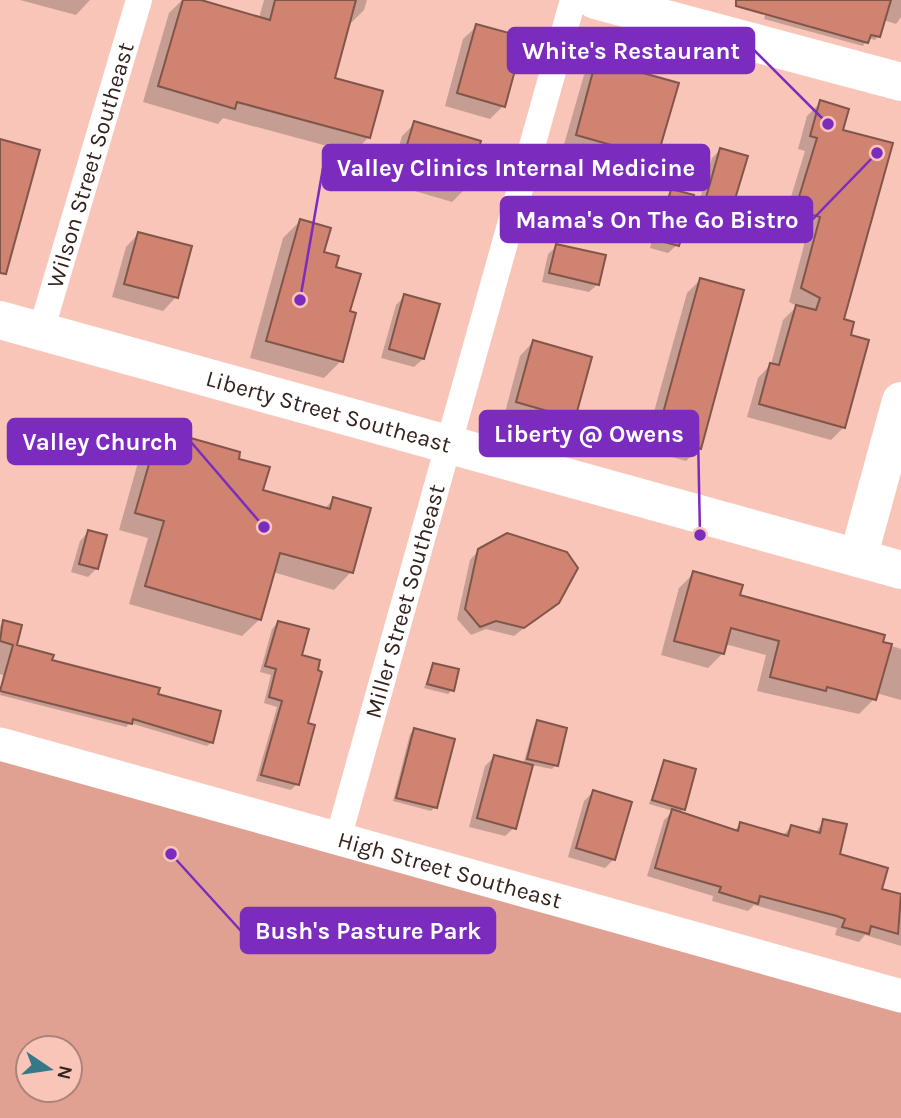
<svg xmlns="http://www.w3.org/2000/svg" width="901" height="1118" font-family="Karla,sans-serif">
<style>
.green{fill:#e0a192;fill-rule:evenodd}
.shadow{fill:#0003}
.building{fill:#d08370;stroke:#80554a;stroke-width:2}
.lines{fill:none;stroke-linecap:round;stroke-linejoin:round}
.minor{stroke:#fff;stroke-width:26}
.tertiary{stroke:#fff;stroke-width:33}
.primary{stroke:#fff;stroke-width:38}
.labels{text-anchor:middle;stroke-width:6;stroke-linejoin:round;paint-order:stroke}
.street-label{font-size:23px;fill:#35221d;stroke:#f8c5b8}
.leader{fill:none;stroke:#7b2cbf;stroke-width:2.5}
.callout-dot{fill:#7b2cbf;stroke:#f8c5b8;stroke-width:2.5}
.callout{fill:#7b2cbf;stroke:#7b2cbf;stroke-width:2.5}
.callout-label{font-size:24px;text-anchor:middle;font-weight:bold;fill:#fff}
</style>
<rect width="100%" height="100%" fill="#f8c5b8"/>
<path class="green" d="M0,758L901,1010V1118H0ZM28,1048H70V1090H28Z"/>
<path class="shadow" d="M20,0H90L76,15Z
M182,0H195L259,18L264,0H367L364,10L348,26L332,80L369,137L353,153L223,118L218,124L143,102L169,13Z
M769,0H901V17L896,24L883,20L878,36L875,40L868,38L863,46L764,19Z
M477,26L503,106L490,119L445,106L463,39Z
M597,62L656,157L643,170L563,148L584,75Z
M821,102L840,131L844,427L831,440L747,417L758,378L771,364L783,320L797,306L789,302L808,230L783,223L805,151L798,149L807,116Z
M415,123L465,189L452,202L408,189L410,182L390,175L402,136Z
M720,150L731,208L722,217L697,209L712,158Z
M672,191L677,245L668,253L650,248L654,232L647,230L652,213Z
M300,221L334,269L348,313L341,361L324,378L250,358L283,238Z
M139,233L176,297L163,311L112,297L126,247Z
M557,246L598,284L589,292L542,282L548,254Z
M700,280L699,448L686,461L650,451L656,428L650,426L687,293Z
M405,296L423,359L414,367L381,358L396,305Z
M533,342L574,418L561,431L504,416L520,356Z
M159,431L237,460L261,491L324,509L334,499L351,572L334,590L273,572L260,619L242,636L129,604L148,538L119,530L142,448Z
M88,532L97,568L88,577L71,572L80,541Z
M479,550L558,601L514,636L486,629L471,635L457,619L470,560Z
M694,573L738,597L901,649V700L876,693L874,699L859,714L757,691L766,655L725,644L723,653L708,668L661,655L679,588Z
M4,622L15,646L50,661L219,712L211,743L207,746L130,723L126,727L0,695L3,675L0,674V626Z
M278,622L300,656L306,724L297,784L291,790L256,781L277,707L264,703L271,675L260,672L272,629Z
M433,665L452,690L448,694L424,688Z
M538,722L556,765L552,769L531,765L514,828L505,836L469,827L485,766L494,757L523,765L534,726Z
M414,730L435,807L431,811L393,801L410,734Z
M664,762L683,809L679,813L734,831L741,824L782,836L791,827L815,833L824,821L838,855L880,890L901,896V946L865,935L859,942L835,935L837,928L754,905L748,911L712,901L713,896L647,876L664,820L673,811L649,804Z
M593,792L614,859L605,868L568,857L584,801Z"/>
<path class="building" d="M183,0H201L270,20L275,0H356L335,78L383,91L370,138L237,102L235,109L158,86Z
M736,0H891L880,37L871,35L868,43L736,6Z
M476,24L524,37L505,107L457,93Z
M596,60L679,83L657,158L576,135Z
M820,100L849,109L843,130L893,143L844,319L854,322L851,335L869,340L845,428L759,404L770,363L779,365L796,305L816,310L820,298L801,288L820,217L795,210L817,138L810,136Z
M414,121L481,141L466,190L420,176L422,168L402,162Z
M0,139L40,150L6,274L0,273Z
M720,148L748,156L732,209L705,201Z
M671,189L694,195L679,246L657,240L661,224L655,222L660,203L667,205Z
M300,219L331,228L324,252L339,256L336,267L361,274L350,311L356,313L343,362L266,341Z
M138,232L192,246L178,298L124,284Z
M556,244L606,255L599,285L549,273Z
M700,278L744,290L701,449L662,438L669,415L663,413Z
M404,294L440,304L424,359L389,349Z
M533,340L592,357L575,419L516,402Z
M159,429L240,452L239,459L270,467L263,490L330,509L333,497L371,508L353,573L280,553L261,620L145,586L164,521L135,513Z
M88,530L107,535L98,569L79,564Z
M507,533L567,552L578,568L559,603L524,628L496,621L480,627L465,609L478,549Z
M693,571L743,585L740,595L885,635L883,642L892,644L876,700L827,687L826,691L770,677L779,641L731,628L724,654L674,641Z
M3,620L22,625L17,645L54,655L52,660L160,688L158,694L221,711L213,743L133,719L132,724L0,691L13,645L0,641Z
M278,621L309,629L302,655L320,660L318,670L322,672L308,723L315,725L299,785L261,775L282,701L269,697L276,669L265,666Z
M433,663L459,669L454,691L427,684Z
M537,720L567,728L558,766L527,759Z
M414,728L455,739L437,808L396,798Z
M494,755L533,765L516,829L477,818Z
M664,760L696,769L685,810L652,800Z
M593,790L632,802L615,860L576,848Z
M672,809L738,831L740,822L788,836L791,825L820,833L823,819L847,824L840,854L888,868L882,889L901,894L898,934L871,926L869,934L842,927L845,919L837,916L760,896L758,904L719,892L721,887L655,868Z"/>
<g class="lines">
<g class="minor">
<path id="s1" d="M41,331L139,0"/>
<path id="s2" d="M338,839L573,0"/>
</g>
<path class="tertiary" id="s3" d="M0,744L901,996"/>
<g class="primary">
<path d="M595,0L901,82"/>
<path id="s4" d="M0,320L901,570"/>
<path d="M858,558L901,401"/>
</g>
</g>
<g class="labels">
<g class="street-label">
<text dy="8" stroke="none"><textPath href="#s1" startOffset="173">Wilson Street Southeast</textPath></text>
<text dy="8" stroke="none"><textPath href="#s4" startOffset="341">Liberty Street Southeast</textPath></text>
<text dy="8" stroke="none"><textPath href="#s2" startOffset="247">Miller Street Southeast</textPath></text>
<text dy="8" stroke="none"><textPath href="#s3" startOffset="467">High Street Southeast</textPath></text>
</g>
</g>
<path class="leader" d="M828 124L754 50M300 300L323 168M877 153L812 220M700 535L698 434M264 527L191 442M171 854L241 931"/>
<g class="callout-dot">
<circle cx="828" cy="124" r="7"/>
<circle cx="300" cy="300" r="7"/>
<circle cx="877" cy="153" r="7"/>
<circle cx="700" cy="535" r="7"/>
<circle cx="264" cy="527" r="7"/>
<circle cx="171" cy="854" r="7"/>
</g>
<g class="callout">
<rect x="508" y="28" width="246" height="45" rx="7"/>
<rect x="323" y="145" width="386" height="45" rx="7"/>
<rect x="501" y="197" width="311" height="45" rx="7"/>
<rect x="480" y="411" width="218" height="45" rx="7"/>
<rect x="8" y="419" width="183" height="45" rx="7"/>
<rect x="241" y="908" width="254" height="45" rx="7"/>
</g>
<g class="callout-label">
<text x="631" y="59">White's Restaurant</text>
<text x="516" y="176">Valley Clinics Internal Medicine</text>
<text x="657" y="228">Mama's On The Go Bistro</text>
<text x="589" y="442">Liberty @ Owens</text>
<text x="100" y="450">Valley Church</text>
<text x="368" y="939">Bush's Pasture Park</text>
</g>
<g transform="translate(49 1069) rotate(103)"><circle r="33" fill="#f8c5b8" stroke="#aa847a" stroke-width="2"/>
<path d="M0-5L12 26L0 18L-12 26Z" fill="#357988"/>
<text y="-10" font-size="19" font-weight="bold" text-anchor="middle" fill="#35221d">N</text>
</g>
</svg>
